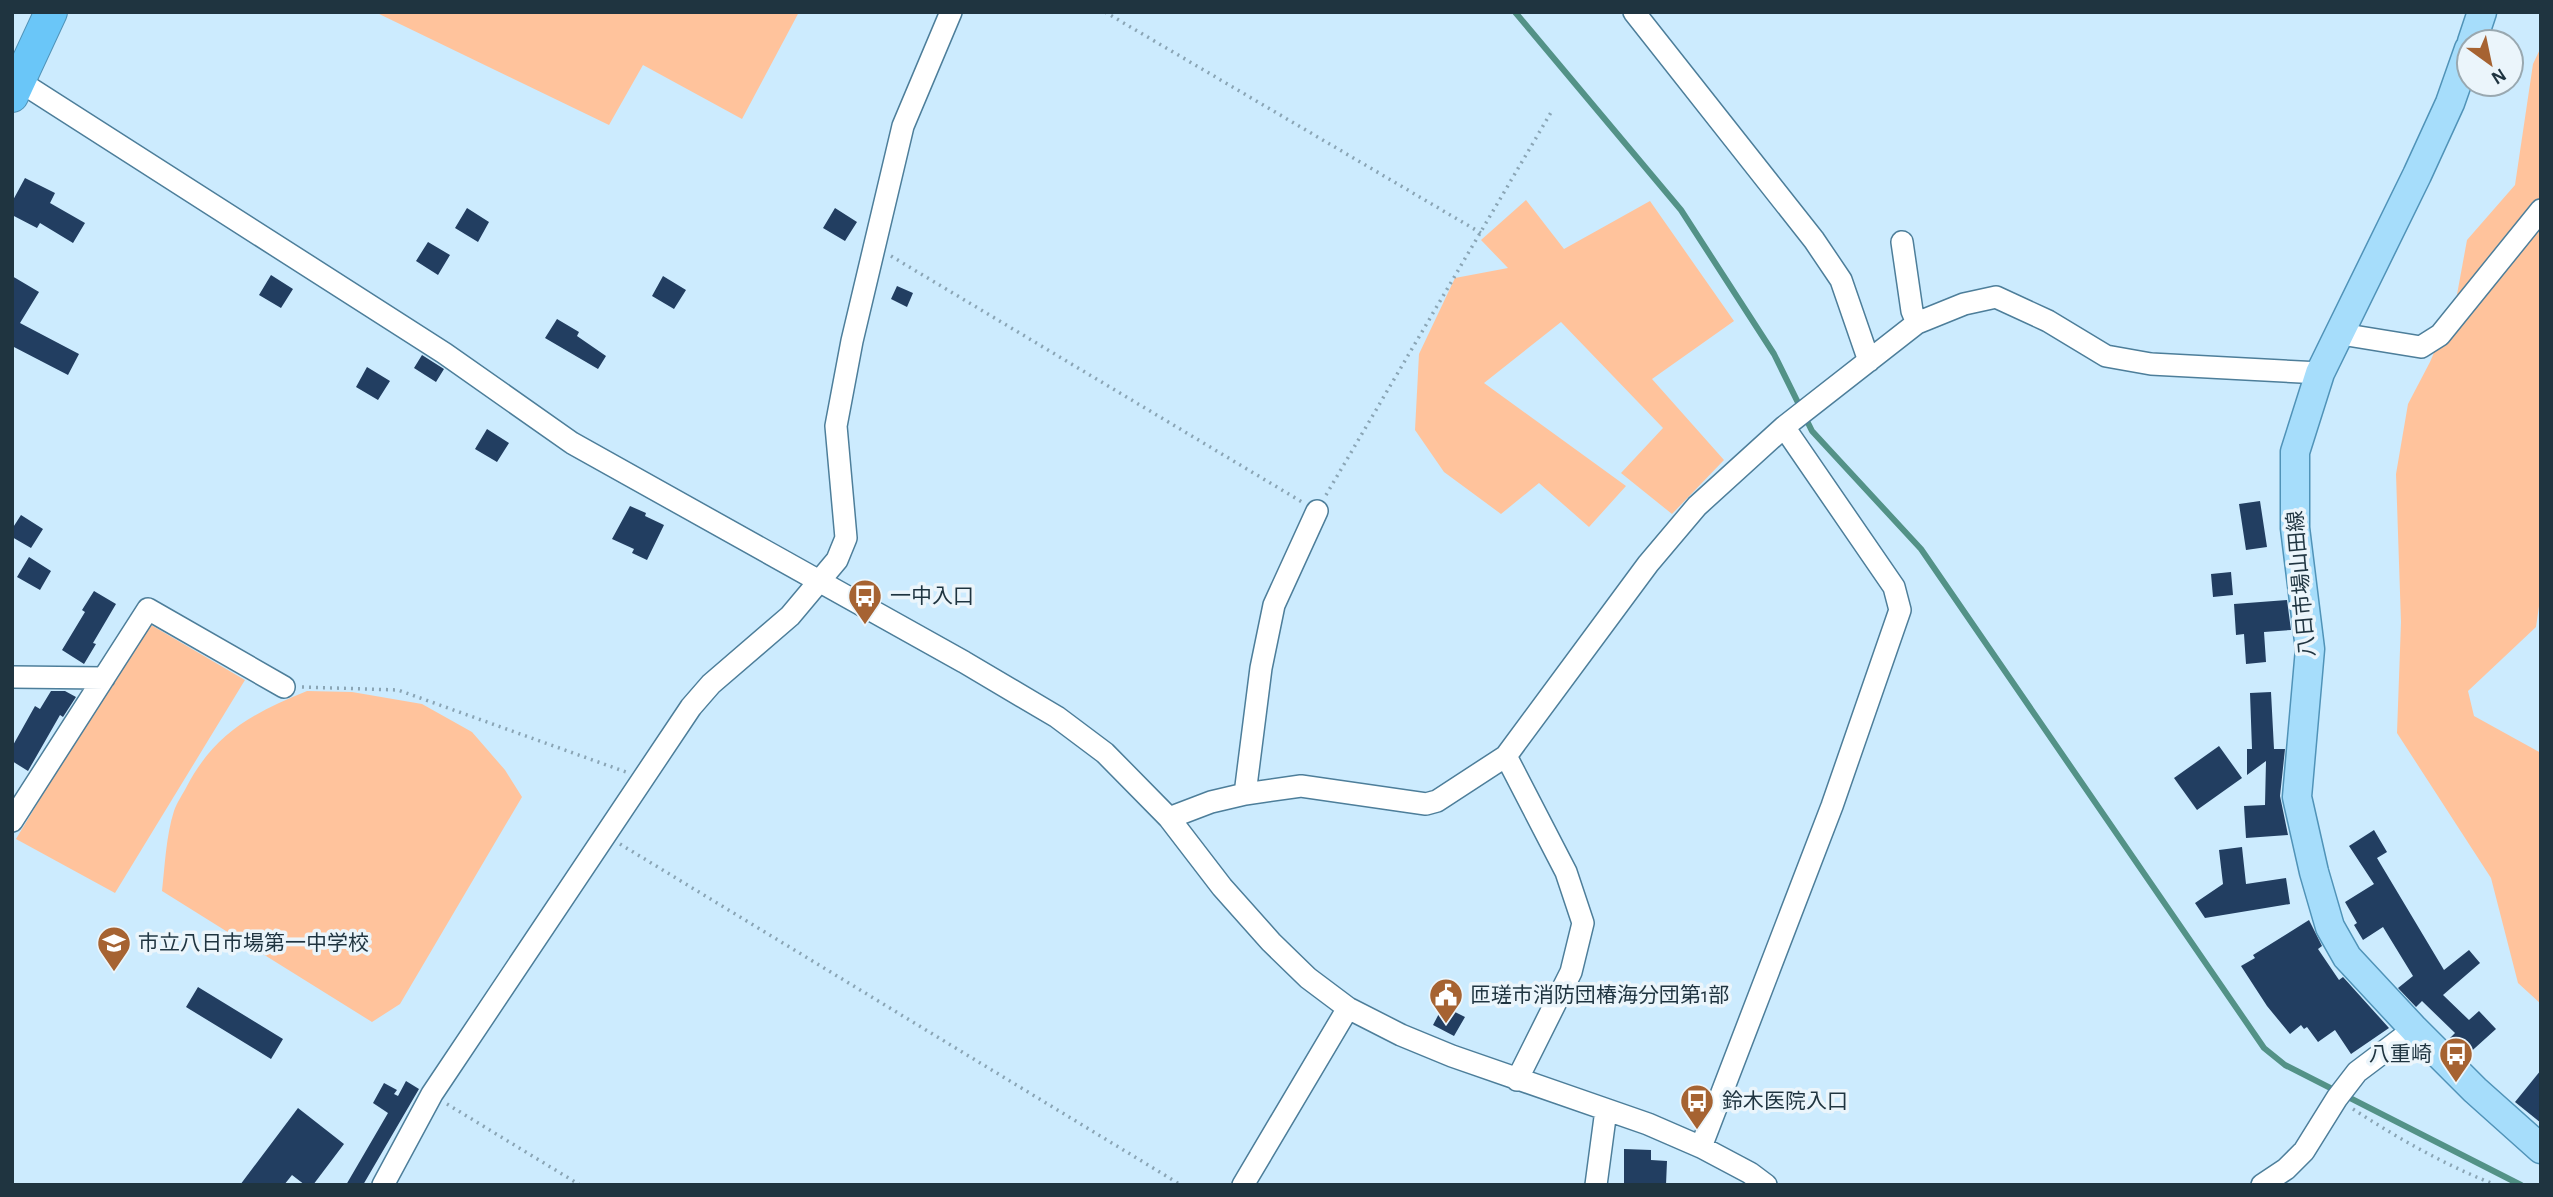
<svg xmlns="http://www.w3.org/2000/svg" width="2553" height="1197" font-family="'Alegreya Sans','Noto Sans JP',sans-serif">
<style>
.green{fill:#ffc39c}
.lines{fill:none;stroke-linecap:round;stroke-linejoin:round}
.stream{stroke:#539287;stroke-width:6}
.building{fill:#223e61}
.minor-casing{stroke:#4d7e9a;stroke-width:24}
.major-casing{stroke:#5093b8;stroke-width:31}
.highway-casing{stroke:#5093b8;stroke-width:34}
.path{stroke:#8aa5b5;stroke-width:3.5;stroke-dasharray:2 5;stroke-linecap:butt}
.minor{stroke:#fff;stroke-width:21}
.major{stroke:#a6ddfb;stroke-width:28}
.highway{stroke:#6ac6f8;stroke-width:32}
.labels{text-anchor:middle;stroke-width:7;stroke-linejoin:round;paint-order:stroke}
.street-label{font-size:21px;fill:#1f3440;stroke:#ebf5fb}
.poi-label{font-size:21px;fill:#1f3440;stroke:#ebf5fb;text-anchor:start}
</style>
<rect width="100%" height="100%" fill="#ccebfe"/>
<path class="green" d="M375,12H799L742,119L643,65L609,125Z
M2541,47V592L2536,627L2468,691L2474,716L2541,753V1004L2518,983L2491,878L2397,733L2401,622L2396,474L2408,404L2430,362L2456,300L2467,240L2515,185L2533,64Z
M1526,200L1564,249L1650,201L1734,321L1652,379L1724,460L1672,514L1621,473L1663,428L1561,322L1484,383L1626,486L1589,527L1539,483L1501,514L1444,472L1415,430L1419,354L1455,278L1508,268L1481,240Z
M146,622L245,680L115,893L16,839Z
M307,691L352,692L422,704L472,732L505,770L522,797L400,1004L372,1022L162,891C165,865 166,836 174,811C177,802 183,794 187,786C215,733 253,713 307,691Z"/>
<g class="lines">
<path class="stream" d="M1515,12L1681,210L1774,354L1812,431L1921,549L2264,1048L2285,1065L2521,1185"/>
</g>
<path class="building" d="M25,178L55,193L50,203L85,223L73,243L40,223L37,228L12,215V202Z
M467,208L489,222L478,242L455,228Z
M835,208L857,222L845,241L823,228Z
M428,242L450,255L438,275L416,261Z
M271,275L293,289L281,308L259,295Z
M12,276L39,292L20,323L79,354L68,375L12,346Z
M663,276L686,290L674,309L652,296Z
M897,286L913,293L907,307L891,299Z
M557,319L579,332L577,336L606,356L598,369L545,338Z
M422,355L444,369L436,382L414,368Z
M367,367L390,381L378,400L356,387Z
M487,429L509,443L497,462L475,449Z
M2260,501L2267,547L2246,550L2239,504Z
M630,506L646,513L645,516L664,525L647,560L632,553L634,549L612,539Z
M21,515L43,529L31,548L12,537V529Z
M29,557L51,571L40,590L17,577Z
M2231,572L2233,595L2213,597L2211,574Z
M94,591L116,604L93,643L96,644L84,664L62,650L85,612L82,610Z
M2287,600L2291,630L2264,632L2266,662L2246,664L2244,634L2236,635L2234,604Z
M51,691H65L76,697L63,717L60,715L28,771L12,761V747L35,706L40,709Z
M2271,692L2274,749H2285L2280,796L2288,835L2246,838L2244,806L2265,805L2266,761L2247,775V749H2252L2250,693Z
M2219,746L2242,778L2197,810L2174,778Z
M2374,830L2387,852L2377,858L2444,970L2469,950L2480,963L2443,995L2469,1020L2479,1011L2496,1029L2465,1057L2448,1040L2455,1033L2422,1001L2416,1007L2398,988L2413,976L2383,927L2363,940L2354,925L2357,923L2345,902L2374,884L2349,846Z
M2242,847L2246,884L2286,878L2290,904L2205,918L2195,903L2223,884L2219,850Z
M2309,920L2322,946L2318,949L2339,980L2343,977L2389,1028L2351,1054L2335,1030L2318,1042L2307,1027L2304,1029L2301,1025L2290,1034L2267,1006L2241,966L2255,958L2253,955Z
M198,987L283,1039L271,1059L186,1007Z
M1443,1006L1465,1017L1454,1036L1433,1025Z
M2541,1070V1123L2515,1102Z
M406,1081L419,1089L363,1185H346L388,1113L373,1103L384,1083L397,1090L394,1094L398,1096Z
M298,1108L344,1144L313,1185H305L292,1175L284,1185H240Z
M1624,1149L1651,1150V1160L1667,1161L1666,1185H1624Z"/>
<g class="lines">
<g class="minor-casing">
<path id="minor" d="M1634,12L1814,240L1841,280L1869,361
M19,81L444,353L572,443L964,662L1057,717L1105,753L1169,818L1222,887L1271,942L1308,978L1348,1008L1401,1035L1452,1056L1648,1124L1701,1147L1750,1173L1766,1185
M1902,242L1912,311L1917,323
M2341,334L2421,347L2440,335L2541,210
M12,677L104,678
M1506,756L1566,872L1583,923L1571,972L1517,1080
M1245,794L1261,668L1274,605L1317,511
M1169,818L1211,802L1245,794L1301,786L1426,804L1437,801L1506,756L1648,564L1697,506L1784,427L1917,323L1964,304L1996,297L2048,321L2106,356L2151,364L2320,373
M12,821L148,609L284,687
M1701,1147L1832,806L1900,610L1894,587L1784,427
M383,1185L432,1094L691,707L711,684L790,616L837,560L846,538L836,426L852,341L903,126L951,12
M1243,1185L1348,1008
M1596,1185L1606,1110
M2262,1185L2286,1169L2304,1151L2337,1098L2357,1072L2414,1029"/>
</g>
<g class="major-casing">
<path id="major" d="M2472,42L2482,12
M2469,49L2450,103L2417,175L2320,373L2295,452V528L2310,649L2297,797L2314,872L2330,927L2347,957L2414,1029L2475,1090L2541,1149"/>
</g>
<g class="highway-casing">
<path id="highway" d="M12,96L51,12"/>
</g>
<path class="path" d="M1105,12L1481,233
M891,256L1302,502
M1326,495L1553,109
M302,687L398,690L626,772
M620,844L1181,1185
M447,1104L580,1185
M2353,1109C2399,1139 2445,1165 2496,1185"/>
<use href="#minor" class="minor"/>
<use href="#major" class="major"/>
<use href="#highway" class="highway"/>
</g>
<defs>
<g id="bus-pin" transform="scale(1.75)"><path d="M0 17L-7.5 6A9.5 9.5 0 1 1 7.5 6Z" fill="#a66332" stroke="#ebf5fb"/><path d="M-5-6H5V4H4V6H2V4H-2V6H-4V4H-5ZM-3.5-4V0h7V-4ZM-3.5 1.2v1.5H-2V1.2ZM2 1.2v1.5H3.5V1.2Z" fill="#fff"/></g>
<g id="school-pin" transform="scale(1.75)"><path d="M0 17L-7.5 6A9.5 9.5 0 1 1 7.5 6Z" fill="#a66332" stroke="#ebf5fb"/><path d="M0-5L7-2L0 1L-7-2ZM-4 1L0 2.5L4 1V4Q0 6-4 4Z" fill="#fff"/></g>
<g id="civic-pin" transform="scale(1.75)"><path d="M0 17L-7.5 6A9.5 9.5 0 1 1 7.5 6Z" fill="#a66332" stroke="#ebf5fb"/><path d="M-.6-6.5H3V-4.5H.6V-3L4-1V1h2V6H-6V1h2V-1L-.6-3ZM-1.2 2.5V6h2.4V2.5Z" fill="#fff"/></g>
</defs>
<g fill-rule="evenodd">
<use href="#bus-pin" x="865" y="596"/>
<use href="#school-pin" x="114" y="943"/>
<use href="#civic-pin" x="1446" y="995"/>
<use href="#bus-pin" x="2456" y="1054"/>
<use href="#bus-pin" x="1697" y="1101"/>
</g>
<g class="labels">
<g class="street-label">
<text transform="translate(2301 584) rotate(-95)" y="7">八日市場山田線</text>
</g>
<g class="poi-label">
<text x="890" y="603">一中入口</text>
<text x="138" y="950">市立八日市場第一中学校</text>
<text x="1470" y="1002">匝瑳市消防団椿海分団第1部</text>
<text x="2432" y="1061" text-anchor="end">八重崎</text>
<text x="1722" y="1108">鈴木医院入口</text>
</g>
</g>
<rect width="2553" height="1197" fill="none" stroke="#1f3440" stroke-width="28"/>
<g transform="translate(2490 63) rotate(147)"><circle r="33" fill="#ebf5fb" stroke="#99a8b0" stroke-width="2"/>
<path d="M0-5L12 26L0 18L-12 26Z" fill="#a66332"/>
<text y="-10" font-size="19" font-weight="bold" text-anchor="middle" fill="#1f3440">N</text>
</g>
</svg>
